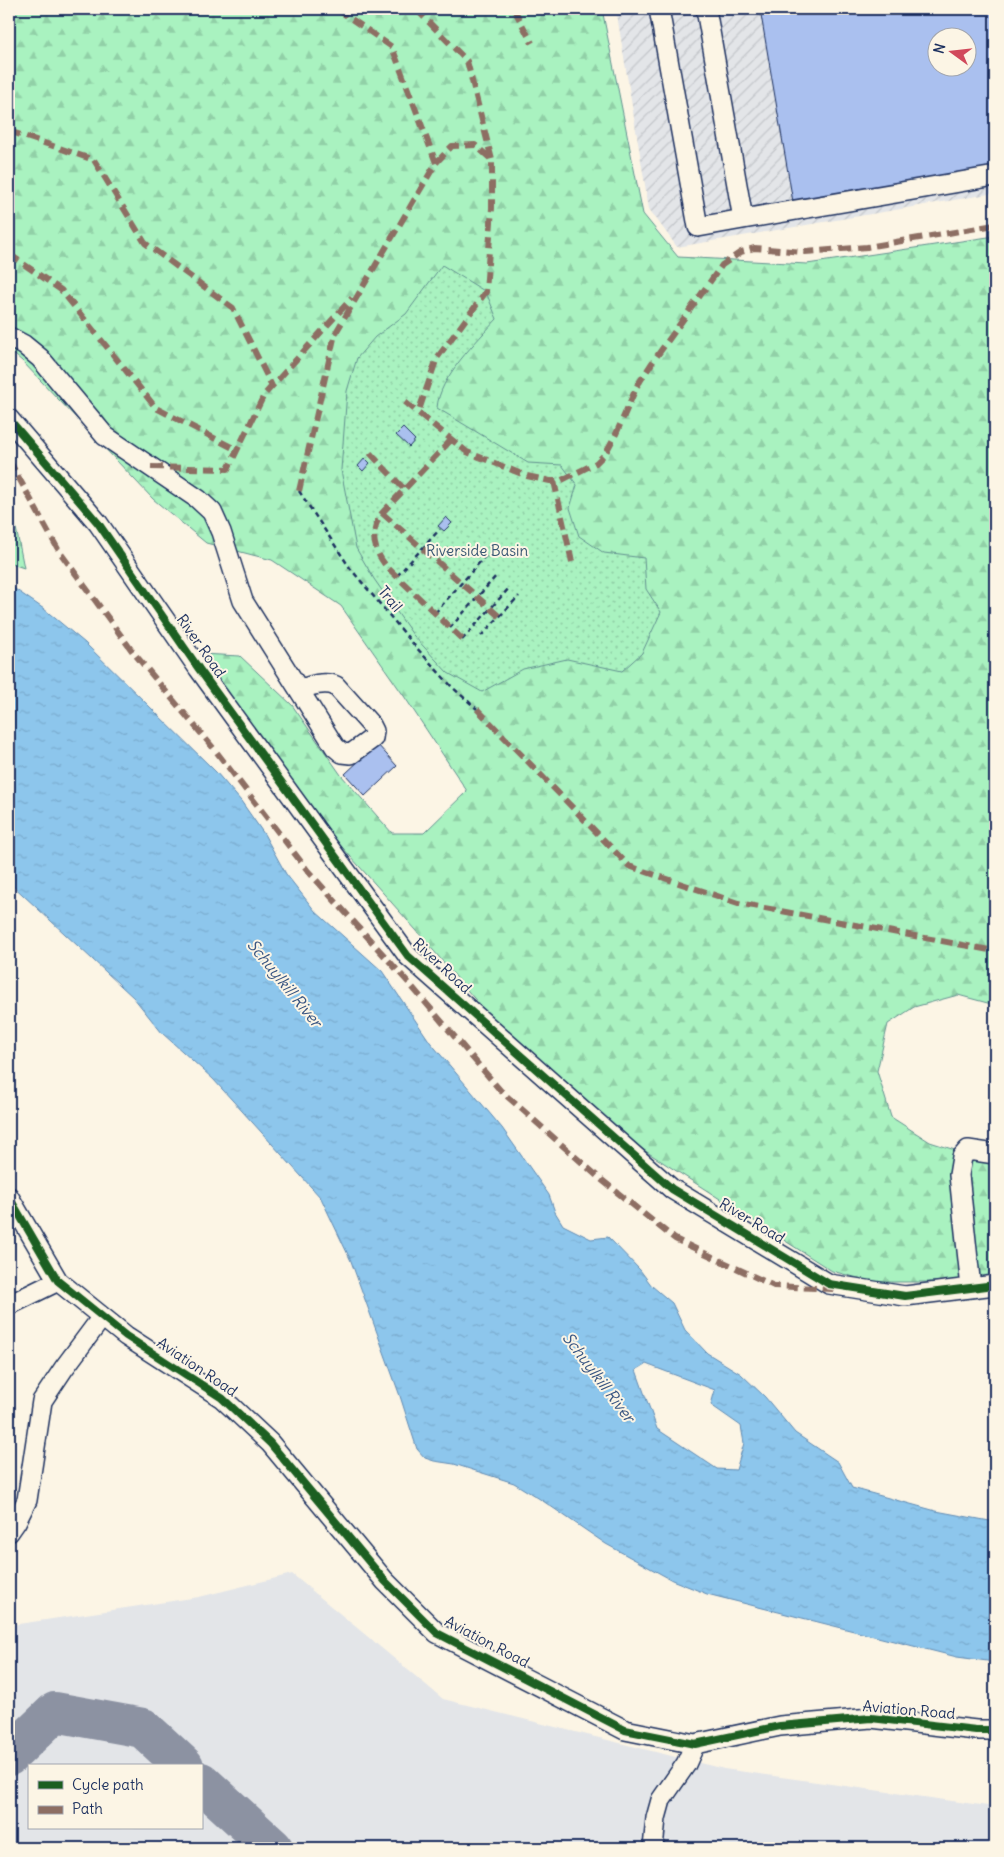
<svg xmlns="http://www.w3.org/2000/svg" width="1004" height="1857" font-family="Delius,sans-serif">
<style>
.built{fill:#e3e5e8;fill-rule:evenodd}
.industrial{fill:url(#industrial-furrows);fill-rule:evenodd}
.forest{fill:url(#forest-firs);stroke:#62908f}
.park{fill:url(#park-dots);stroke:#62908f}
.water{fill:url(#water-ripples);stroke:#5f8ab3;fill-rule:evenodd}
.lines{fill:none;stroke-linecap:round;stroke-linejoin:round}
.taxiway{stroke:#8c92a2;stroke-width:40}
.building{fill:#aac0ef;stroke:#1b2f5e;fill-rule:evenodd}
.minor-casing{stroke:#1b2f5e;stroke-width:22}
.path{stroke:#1b2f5e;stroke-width:2.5;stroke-dasharray:5 4;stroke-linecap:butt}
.minor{stroke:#fcf5e5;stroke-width:19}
.quiet{stroke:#8d6e63;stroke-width:6;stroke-dasharray:12 6;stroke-linecap:butt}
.cycleway-casing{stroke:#fcf5e5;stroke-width:11}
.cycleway{stroke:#1b5e20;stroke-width:8}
.labels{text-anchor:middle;stroke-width:4;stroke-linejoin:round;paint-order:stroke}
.park-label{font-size:15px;fill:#375672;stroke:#fcf5e5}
.street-label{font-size:15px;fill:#1b2f5e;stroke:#fcf5e5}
.water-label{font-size:16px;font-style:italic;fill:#385582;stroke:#fcf5e5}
</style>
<defs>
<pattern id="industrial-furrows" width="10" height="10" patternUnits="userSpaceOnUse" patternTransform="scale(1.25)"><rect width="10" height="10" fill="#e3e5e8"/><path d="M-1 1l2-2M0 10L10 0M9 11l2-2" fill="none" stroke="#c2c5c9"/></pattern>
<pattern id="forest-firs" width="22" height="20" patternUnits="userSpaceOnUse" patternTransform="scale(1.25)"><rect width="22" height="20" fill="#a9f2c0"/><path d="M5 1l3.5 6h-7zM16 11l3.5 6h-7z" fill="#91d0a7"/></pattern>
<pattern id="park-dots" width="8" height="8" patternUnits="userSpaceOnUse" patternTransform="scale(1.25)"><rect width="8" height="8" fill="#a9f2c0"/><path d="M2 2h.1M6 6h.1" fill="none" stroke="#91d0a7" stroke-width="1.8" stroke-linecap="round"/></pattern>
<pattern id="water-ripples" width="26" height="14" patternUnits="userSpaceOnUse" patternTransform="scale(1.25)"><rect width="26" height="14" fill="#8dc6ec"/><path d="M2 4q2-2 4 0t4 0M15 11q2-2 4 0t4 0" fill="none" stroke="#79aacd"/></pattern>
</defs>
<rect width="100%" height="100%" fill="#fcf5e5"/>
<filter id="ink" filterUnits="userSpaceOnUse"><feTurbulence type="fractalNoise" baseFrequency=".02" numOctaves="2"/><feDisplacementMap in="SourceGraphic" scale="10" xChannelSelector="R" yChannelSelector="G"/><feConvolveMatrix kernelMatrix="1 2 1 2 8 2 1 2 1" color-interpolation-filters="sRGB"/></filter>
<g filter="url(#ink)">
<path class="built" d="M292,1574L443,1699L724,1769L995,1807V1848H9V1628L12,1625L199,1597ZM29,1766H201V1828H29Z"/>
<path class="industrial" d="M616,9H995V193L677,247L649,209ZM936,38H966V68H936Z"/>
<path class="forest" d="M9,9H602L643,214L678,257L807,264L995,236V1005L958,995L914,1007L888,1024L877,1071L891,1117L930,1142L980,1158L995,1159V1282H873L832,1271L594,1118L502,1031L416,930L326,829L252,728L201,654L240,656L292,705L341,775L392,833H424L467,791L404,696L341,606L272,560L206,543L153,499L22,361L9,350Z
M9,516L15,523L24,568L9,563Z"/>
<path class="park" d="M442,265L486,292L497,319C477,341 439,377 437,408L528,463L562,465L577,485L570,508L579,536L604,553L644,558L646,589L661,612L642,653L622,671L567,659L523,669L482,692L448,673L413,635L374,579L356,548L341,470L347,391L357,358L375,337L406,314Z"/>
<path class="water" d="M9,585L44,609L85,643L216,772L241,801L264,834L286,874L315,911L382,971L430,1042L502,1128L549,1195L555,1212L563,1225L591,1239L608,1237L640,1270L652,1286L672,1303L685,1330L707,1353L741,1374L765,1397L795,1433L838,1462L852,1488L936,1511L995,1522V1662L957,1657L707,1594L672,1580L606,1544L543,1501L514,1483L454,1464L434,1461L425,1458L417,1449L400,1396L351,1261L321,1198L213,1079L162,1033L134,998L9,882ZM646,1364L715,1390L711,1405L741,1426L744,1443L736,1470L717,1469L657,1429L636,1370Z"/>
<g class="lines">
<path class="taxiway" d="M9,1756L55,1712L143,1728L184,1766
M201,1782L273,1848"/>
</g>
<path class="building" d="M760,9H995V167L793,202ZM936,38H966V68H936Z
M403,428L415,440L409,447L396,435Z
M365,458L370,463L363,471L358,466Z
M446,517L452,523L444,531L438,526Z
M377,744L397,766L365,796L345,774Z"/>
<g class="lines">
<g class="minor-casing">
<path id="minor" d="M659,9L698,227L743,219
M706,9L743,219L995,176
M9,337L24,345L40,358L105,436L198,499L212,512L221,532L243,601L335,747L342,753L351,754L373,738L374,731L371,725L336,686C326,681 308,685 300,691
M9,419L98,523L199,669L408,956L672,1189L829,1284L905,1296L995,1285
M9,1197L58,1281L126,1336L222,1398L270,1443L385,1581L437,1633L625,1730L695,1744L780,1726L871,1718L976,1730H995
M971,1288L959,1175L962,1157L968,1150L995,1154
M9,1305L58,1281
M9,1532L16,1522L27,1500L42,1401L64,1368L102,1317
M653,1848L656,1818L661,1800L686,1764L695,1744"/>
</g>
<path class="path" d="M299,491L350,568L415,646L452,687L477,709
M397,576L440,529
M435,613L488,553
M450,628L496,576
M481,636L519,596
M462,640L510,587"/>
<use href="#minor" class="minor"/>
<path class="quiet" d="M337,9L392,47L436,163
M416,9L467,61L492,160
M514,9L532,43
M9,131L94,160L145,243L233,308L272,386
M9,254L61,290L156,408L237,450
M405,402L467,452L527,476L550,481H560L596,463L605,454L616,434L637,386L652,363L722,265L741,252L754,248L805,252L867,247L995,225
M451,440L382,513C369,532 373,550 387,567L465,642
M370,453L404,489
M9,460L59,551L133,652L215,750L308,871L408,982L500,1090L597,1176L675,1239L774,1286L834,1289
M151,467L228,469L264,395L352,298
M554,481L572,562
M299,491L335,334L436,163L452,146L475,145L492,160V208L486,292L437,358L418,413
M382,513L500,617
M477,709L629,866L738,903L995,951"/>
<g class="cycleway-casing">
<path id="cycleway" d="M9,419L98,523L199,669L408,956L672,1189L829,1284L905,1296L995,1285
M9,1197L58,1281L126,1336L222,1398L270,1443L385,1581L437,1633L625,1730L695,1744L780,1726L871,1718L976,1730H995"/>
</g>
<use href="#cycleway" class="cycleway"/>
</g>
</g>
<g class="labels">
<g class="park-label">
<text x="477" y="556">Riverside Basin</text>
</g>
<g class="street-label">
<text transform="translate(390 599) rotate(50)" y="5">Trail</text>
<text transform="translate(201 646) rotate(55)" y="5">River Road</text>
<text transform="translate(442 966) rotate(43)" y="5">River Road</text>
<text transform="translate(752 1221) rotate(31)" y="5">River Road</text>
<text transform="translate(197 1367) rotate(34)" y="5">Aviation Road</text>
<text transform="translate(487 1642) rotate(28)" y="5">Aviation Road</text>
<text transform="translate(909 1710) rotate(5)" y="5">Aviation Road</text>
</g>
<g class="water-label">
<text transform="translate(285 983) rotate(51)" y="6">Schuylkill River</text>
<text transform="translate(599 1377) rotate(53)" y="6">Schuylkill River</text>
</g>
</g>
<rect width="1004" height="1857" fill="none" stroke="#fcf5e5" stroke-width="30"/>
<rect x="15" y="15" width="974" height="1827" fill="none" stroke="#1b2f5e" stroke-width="2" filter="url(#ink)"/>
<rect x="28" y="1764" width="175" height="65" fill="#fcf5e5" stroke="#a2a6af"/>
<rect x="38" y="1781" width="25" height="8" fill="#1b5e20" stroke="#a2a6af"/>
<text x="72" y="1790" font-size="15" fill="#1b2f5e">Cycle path</text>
<rect x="38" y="1806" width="25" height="8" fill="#8d6e63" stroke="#a2a6af"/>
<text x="72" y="1814" font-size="15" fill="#1b2f5e">Path</text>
<g transform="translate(952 52) rotate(285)"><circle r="24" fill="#fcf5e5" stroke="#a2a6af"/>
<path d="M0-4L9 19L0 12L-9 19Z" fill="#d1495b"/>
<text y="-8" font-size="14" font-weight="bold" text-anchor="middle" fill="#1b2f5e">N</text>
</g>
</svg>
